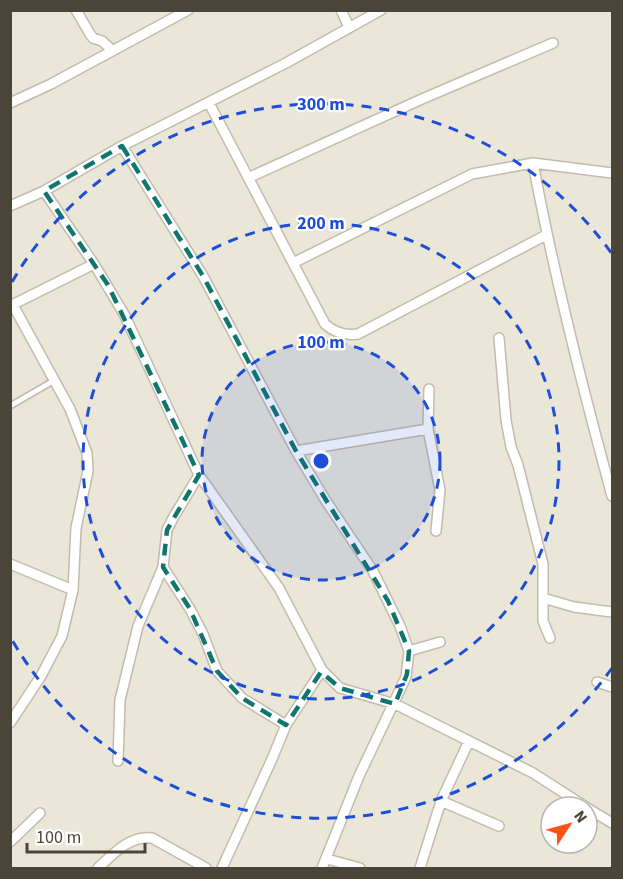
<svg xmlns="http://www.w3.org/2000/svg" width="623" height="879" font-family="'Source Sans 3',sans-serif">
<style>
.residential{fill:#eae6d8;fill-rule:evenodd}
.lines{fill:none;stroke-linecap:round;stroke-linejoin:round}
.service-casing{stroke:#c2bcac;stroke-width:8}
.minor-casing{stroke:#c2bcac;stroke-width:12}
.service{stroke:#fff;stroke-width:4.5}
.minor{stroke:#fff;stroke-width:9}
.marked{fill:none;stroke:#0f766e;stroke-width:4.5;stroke-dasharray:12 8;stroke-linejoin:round}
.ring{fill:none;stroke:#1d4ed8;stroke-width:3;stroke-dasharray:10 8}
.centre{fill:#1d4ed8;stroke:#fff;stroke-width:3}
.ring-label{font-size:18px;text-anchor:middle;font-weight:bold;fill:#1d4ed8;stroke:#fff;stroke-width:4.5;stroke-linejoin:round;paint-order:stroke}
</style>
<rect width="100%" height="100%" fill="#f5f3ea"/>
<path class="residential" d="M10,11H612V868H11ZM551,807H587V843H551Z"/>
<g class="lines">
<g class="service-casing">
<path id="service" d="M10,406L55,380"/>
</g>
<g class="minor-casing">
<path id="minor" d="M76,10L90,34L93,38L102,41L112,50
M341,10L349,27
M10,103L51,84L188,10
M209,103L325,324C335,333 345,336 358,334L546,235
M122,146L203,276L296,451L326,501L373,571L400,626L409,651L406,677L359,776L322,868
M533,163C554,276 582,386 612,496
M250,177L422,99L553,43
M44,191L94,264L124,314L199,475L279,588L322,670L340,688L395,704L533,773L586,807
M10,206L44,191L122,146L286,63L381,10
M293,263L472,174L533,163L612,173
M10,306L94,264
M499,338L506,420L511,447L518,465L543,564V598L574,607L612,612
M429,389L428,429L440,490L436,531
M296,451L428,429
M10,564L73,590
M163,567L190,609L203,634L217,671L242,698L286,725
M543,598V621L550,638
M409,651L440,642
M597,682L612,687
M10,723L41,676L62,636L73,590L76,528L88,471L87,453L70,409L13,305
M118,761L120,700L138,626L163,567L167,530L173,518L199,475
M441,801L499,826
M587,808L612,823
M10,842L40,813
M327,859L360,868
M98,868C113,854 130,835 152,838L206,868
M222,868L272,759L286,725L322,670
M420,868L441,801L469,741"/>
</g>
<use href="#service" class="service"/>
<use href="#minor" class="minor"/>
</g>
<path class="marked" d="M122,146L203,276L296,451L388,601L409,651L407,674L395,704L340,688L321,672L286,725L242,698L217,671L190,609L163,567L167,530L199,475L108,285L44,191Z"/>
<circle cx="321" cy="461" r="119" fill="#1d4ed8" fill-opacity=".12"/>
<g class="ring">
<circle cx="321" cy="461" r="119"/>
<circle cx="321" cy="461" r="238"/>
<path d="M612 668A357 357 0 0 1 12 640M12 282A357 357 0 0 1 612 254"/>
</g>
<circle cx="321" cy="461" r="9" class="centre"/>
<g class="ring-label">
<text x="321" y="110">300 m</text>
<text x="321" y="229">200 m</text>
<text x="321" y="348">100 m</text>
</g>
<rect width="623" height="879" fill="none" stroke="#4a4538" stroke-width="24"/>
<g transform="translate(569 825) rotate(54)"><circle r="28" fill="#ffffff" stroke="#b7b5af" stroke-width="1.5"/>
<path d="M0-4.5L10 22L0 15L-10 22Z" fill="#ff5218"/>
<text y="-9" font-size="16" font-weight="bold" text-anchor="middle" fill="#4a4538">N</text>
</g>
<path d="M27 843v9h118v-9" fill="none" stroke="#4a4538" stroke-width="3"/>
<text x="36" y="843" font-size="18" fill="#4a4538" stroke="#ffffff" stroke-width="4.5" paint-order="stroke">100 m</text>
</svg>
